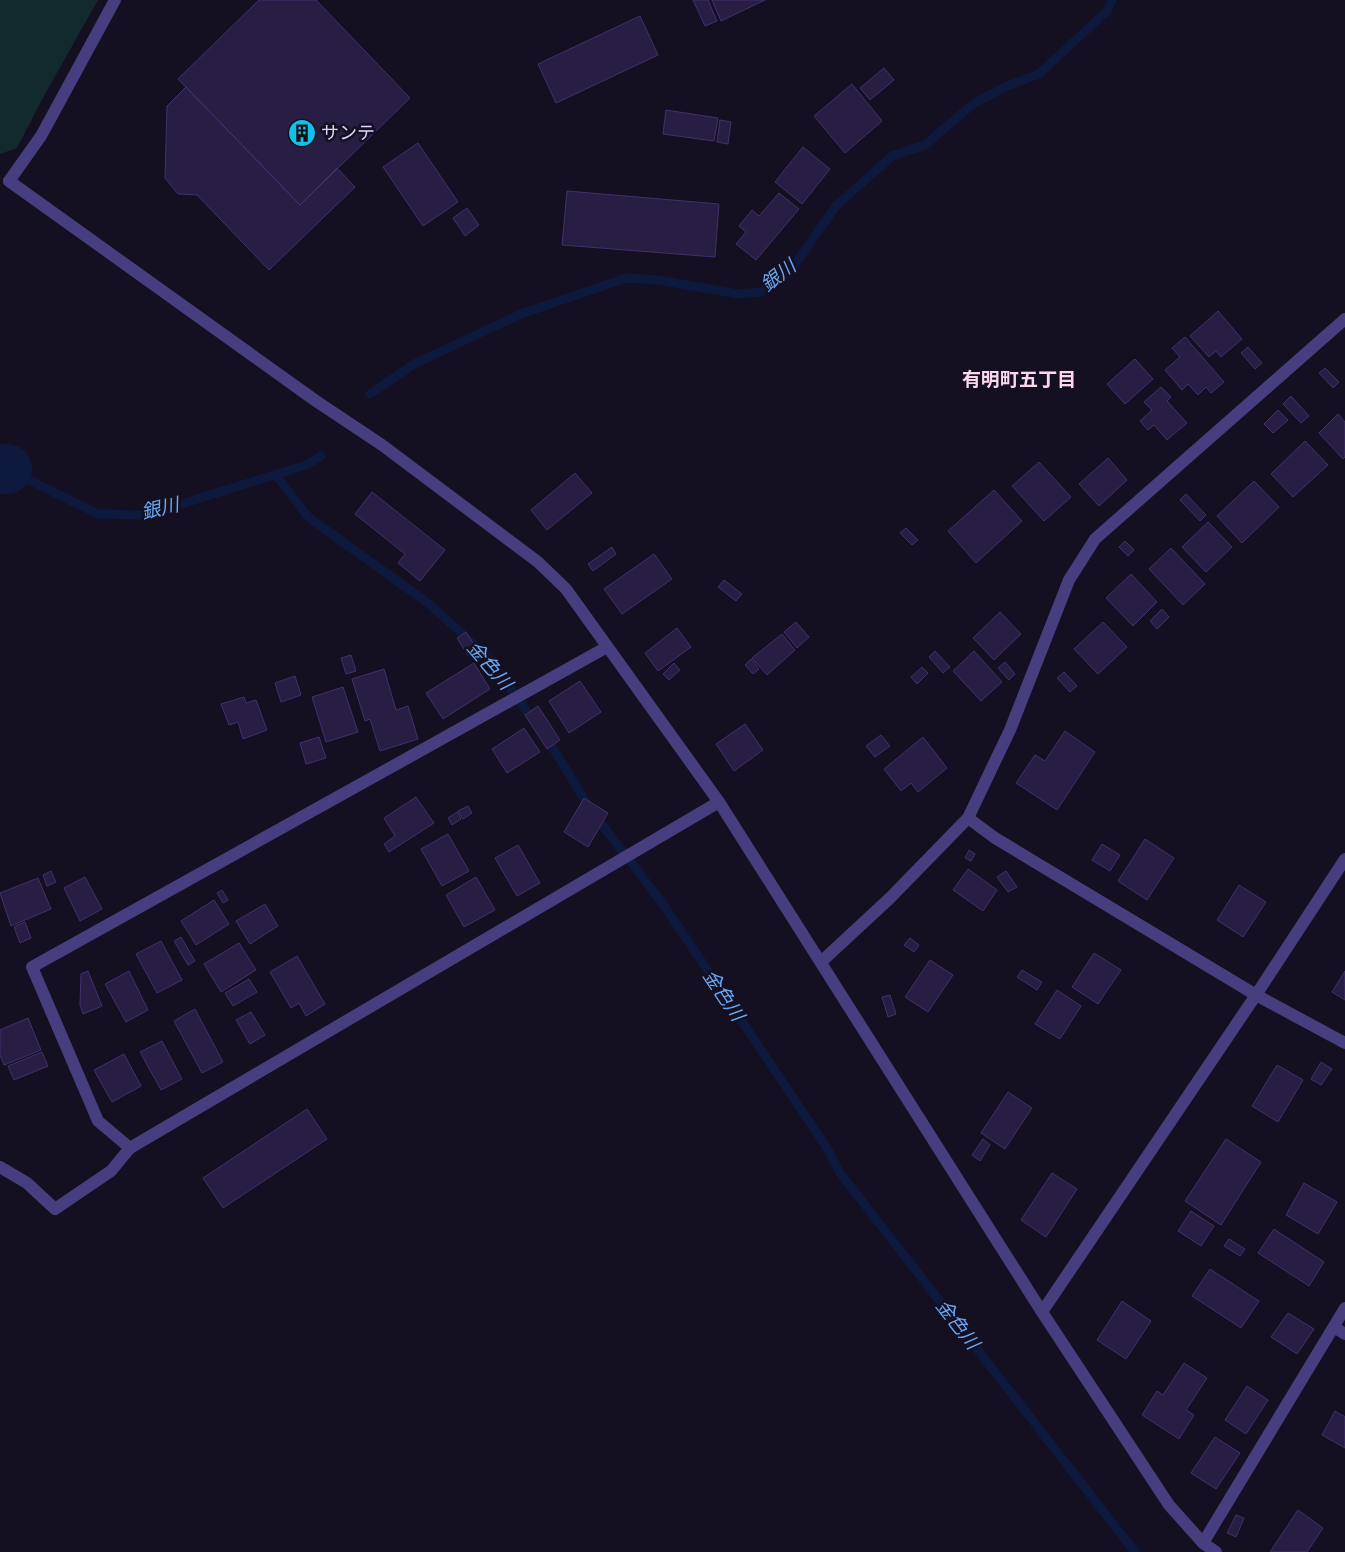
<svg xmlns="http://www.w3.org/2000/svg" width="1345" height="1552" font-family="'DejaVu Sans','Noto Sans JP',sans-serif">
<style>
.green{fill:#132a2c}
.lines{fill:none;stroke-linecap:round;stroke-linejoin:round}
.stream{stroke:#0d1a3e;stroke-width:9}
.river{stroke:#0d1a3e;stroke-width:50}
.building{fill:#281d42;stroke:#42316c}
.service{stroke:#463e7e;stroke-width:12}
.minor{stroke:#463e7e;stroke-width:12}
.tertiary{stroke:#463e7e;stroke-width:12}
.labels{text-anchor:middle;stroke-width:5;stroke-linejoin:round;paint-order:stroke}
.poi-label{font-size:18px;fill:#dcd4fc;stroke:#141022;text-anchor:start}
.water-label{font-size:19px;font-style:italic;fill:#6aa7f4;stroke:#141022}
.neighbourhood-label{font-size:19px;font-weight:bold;fill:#fcd6eb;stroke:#141022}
</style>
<rect width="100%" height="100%" fill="#141022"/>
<path class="green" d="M0,0H98L45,94L17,148L0,154Z"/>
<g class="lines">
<path class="stream" d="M370,394L414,364L521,314L626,278L659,280L738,294L761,292L793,267L836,206L892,156L925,145L973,104L1005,87L1039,74L1107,11L1112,0
M7,469L98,514L146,515L306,465L321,456
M276,475L308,517L428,603L488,657L535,723
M546,737L591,810L663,904L827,1148L840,1173L1135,1552"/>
<path class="river" d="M0,469H7"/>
</g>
<path class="building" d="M259,0H316L410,98L300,205L178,79Z
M693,0H708L717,21L705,26Z
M712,0H765L721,21Z
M640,16L658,55L556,103L538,64Z
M884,68L894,80L870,100L860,88Z
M852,84L882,121L845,153L814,116Z
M186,87L300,205L337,168L355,187L269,270L197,195L178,194L165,178L167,106Z
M666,110L718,118L714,141L663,134Z
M720,120L731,122L728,144L717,142Z
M418,143L458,202L423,226L383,167Z
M803,147L830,169L802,204L775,182Z
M567,191L719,204L715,257L562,245Z
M779,193L799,209L756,260L736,244L746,232L739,226L752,210L759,216Z
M467,208L479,225L465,236L453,218Z
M1218,311L1242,339L1221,357L1216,351L1209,357L1190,336Z
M1185,337L1224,382L1211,393L1206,387L1198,395L1188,384L1182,390L1165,370L1180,357L1172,348Z
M1248,347L1262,363L1255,369L1241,353Z
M1135,359L1153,379L1125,404L1107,384Z
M1325,368L1339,382L1333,388L1319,373Z
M1161,387L1171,397L1167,401L1187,423L1167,440L1154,425L1148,430L1140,421L1152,410L1144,402Z
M1291,396L1309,416L1301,423L1283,404Z
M1278,410L1288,420L1273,433L1264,424Z
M1338,414L1345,422V457L1343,459L1319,433Z
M1305,441L1328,465L1293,497L1271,474Z
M1108,458L1127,480L1099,506L1079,484Z
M1039,462L1071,497L1044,521L1012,486Z
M575,473L592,493L547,530L531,510Z
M1254,481L1279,507L1242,543L1217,516Z
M994,490L1022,521L976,563L948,531Z
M372,492L445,550L420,581L398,563L405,554L355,514Z
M1186,494L1206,515L1200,521L1180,500Z
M1208,522L1232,547L1206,572L1182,547Z
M906,528L918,540L912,545L900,533Z
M1125,541L1134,550L1128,556L1119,547Z
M612,547L616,554L593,571L588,564Z
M1171,548L1205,584L1183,605L1149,569Z
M654,554L672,579L622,614L604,589Z
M1131,574L1157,602L1133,626L1106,598Z
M724,580L742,594L736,601L718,587Z
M1162,609L1169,617L1157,629L1150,621Z
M1000,612L1021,634L994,660L973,638Z
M796,622L809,637L797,648L784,632Z
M1103,622L1127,647L1098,674L1074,649Z
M677,628L691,647L658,671L645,653Z
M466,632L478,651L468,656L457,638Z
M782,634L795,650L767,675L752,658Z
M935,651L950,667L943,673L929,657Z
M974,651L1002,682L981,701L953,671Z
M351,655L356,671L346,674L341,658Z
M751,659L759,669L753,674L745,665Z
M1005,662L1015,674L1009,680L998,668Z
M474,663L490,689L443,719L426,693Z
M674,663L680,670L669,680L663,674Z
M922,667L928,673L917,684L911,677Z
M384,669L396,710L408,706L418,739L380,751L370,719L365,721L352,679Z
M1064,672L1077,686L1070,692L1057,678Z
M295,676L301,695L281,702L275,683Z
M580,681L601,712L569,733L549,701Z
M343,687L358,732L326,742L312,697Z
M244,697L246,703L256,700L267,730L243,739L238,722L229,725L221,704Z
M538,706L560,740L547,749L525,715Z
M745,724L763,750L734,771L716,744Z
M524,728L540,752L507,773L492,749Z
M1065,731L1095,752L1057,810L1016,783L1035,755L1045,761Z
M881,735L890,746L875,757L866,746Z
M319,737L326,758L306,764L300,743Z
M923,737L947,768L918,792L911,783L901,791L884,769Z
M416,797L434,823L389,852L384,844L395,836L384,818Z
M584,798L608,813L588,847L564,832Z
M468,806L472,813L463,819L458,811Z
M457,812L461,819L452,825L448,818Z
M448,834L469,871L442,886L421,849Z
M1145,839L1174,858L1147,900L1118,881Z
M1102,844L1120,855L1110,871L1092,860Z
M518,845L540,883L517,896L495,858Z
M969,850L975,854L971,861L965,858Z
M968,869L997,890L983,911L953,890Z
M51,871L56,882L47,886L43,875Z
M1006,871L1017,887L1008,892L997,877Z
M85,877L102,909L80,921L64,888Z
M476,877L495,910L464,927L446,895Z
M38,878L51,909L11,926L0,893Z
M1239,885L1266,902L1243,937L1217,920Z
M222,890L228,900L223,903L217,893Z
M214,900L229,924L196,945L181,921Z
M265,904L278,926L250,944L236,921Z
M25,922L31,938L20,943L14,927Z
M181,937L195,961L188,965L174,941Z
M910,938L919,945L914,952L904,945Z
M161,941L182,980L157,993L136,954Z
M239,943L256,970L221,992L204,964Z
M1094,953L1121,970L1098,1004L1072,987Z
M297,956L325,1004L306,1016L299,1003L291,1008L270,972Z
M930,960L953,975L928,1012L905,997Z
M1022,970L1042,982L1037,990L1017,977Z
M88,971L102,1006L83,1014L80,1005L81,974Z
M129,971L148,1010L126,1022L105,984Z
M1345,971V1000L1332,992Z
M249,979L257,992L233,1006L225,993Z
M1057,990L1081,1006L1060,1039L1035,1024Z
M890,995L896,1014L888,1017L882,997Z
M195,1009L223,1062L202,1073L174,1021Z
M251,1012L265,1035L250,1044L236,1020Z
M28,1018L41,1050L4,1065L0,1055V1030Z
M162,1041L182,1079L161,1090L140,1052Z
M42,1052L48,1066L14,1080L8,1066Z
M124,1054L141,1086L112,1102L94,1070Z
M1321,1062L1332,1069L1321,1085L1311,1079Z
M1277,1065L1303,1080L1278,1122L1252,1106Z
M1008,1092L1032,1108L1005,1149L981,1133Z
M307,1109L327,1139L223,1208L203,1178Z
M983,1139L990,1145L980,1161L972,1155Z
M1226,1139L1261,1162L1221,1225L1185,1201Z
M1052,1173L1077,1189L1046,1237L1021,1220Z
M1304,1183L1337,1202L1318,1234L1286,1215Z
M1191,1211L1214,1226L1201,1246L1178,1231Z
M1274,1229L1324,1262L1309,1286L1258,1253Z
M1229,1239L1245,1249L1240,1256L1224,1246Z
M1210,1269L1259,1301L1241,1328L1192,1296Z
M1122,1301L1151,1321L1126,1359L1097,1340Z
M1288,1313L1314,1329L1297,1354L1271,1337Z
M1184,1363L1207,1378L1186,1410L1194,1415L1179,1439L1142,1415L1157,1391L1163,1395Z
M1247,1386L1268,1400L1246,1434L1225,1420Z
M1335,1411L1345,1417V1448L1322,1435Z
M1215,1437L1240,1453L1216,1489L1191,1473Z
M1298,1510L1323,1528L1307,1552H1270Z
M1236,1515L1244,1518L1236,1537L1227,1533Z"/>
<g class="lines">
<path class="service" d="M0,1167L27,1183L55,1209L111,1171L130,1148"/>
<path class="minor" d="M9,181L41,136L115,0
M607,647L32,967L98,1121L130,1148L719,802
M968,818L995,838L1256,995L1345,1043
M821,962L890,898L968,818L1010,730L1069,580L1095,539L1345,319
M1042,1312L1256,995L1345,859
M1334,1327L1345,1334
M1203,1543L1345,1308"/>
<path class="tertiary" d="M9,181L316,401L382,445L538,562L566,589L719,802L1042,1312L1169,1505L1203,1543L1216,1552"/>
</g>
<defs>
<g id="building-disc" transform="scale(1.4375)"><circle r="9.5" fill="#11c1eb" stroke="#141022"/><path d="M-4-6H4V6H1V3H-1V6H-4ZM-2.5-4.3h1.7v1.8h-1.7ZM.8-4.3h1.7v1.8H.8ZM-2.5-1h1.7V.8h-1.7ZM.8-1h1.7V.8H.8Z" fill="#111"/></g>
</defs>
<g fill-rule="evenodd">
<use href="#building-disc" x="302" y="133"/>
</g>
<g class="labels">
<g class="poi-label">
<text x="321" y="139">サンテ</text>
</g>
<g class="water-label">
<text transform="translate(778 275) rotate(-38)" y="7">銀川</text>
<text transform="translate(160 508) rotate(-13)" y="7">銀川</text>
<text transform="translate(490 665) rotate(49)" y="7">金色川</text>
<text transform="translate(724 995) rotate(56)" y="7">金色川</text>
<text transform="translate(958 1324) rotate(52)" y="7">金色川</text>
</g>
<g class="neighbourhood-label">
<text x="1019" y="386">有明町五丁目</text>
</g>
</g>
</svg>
